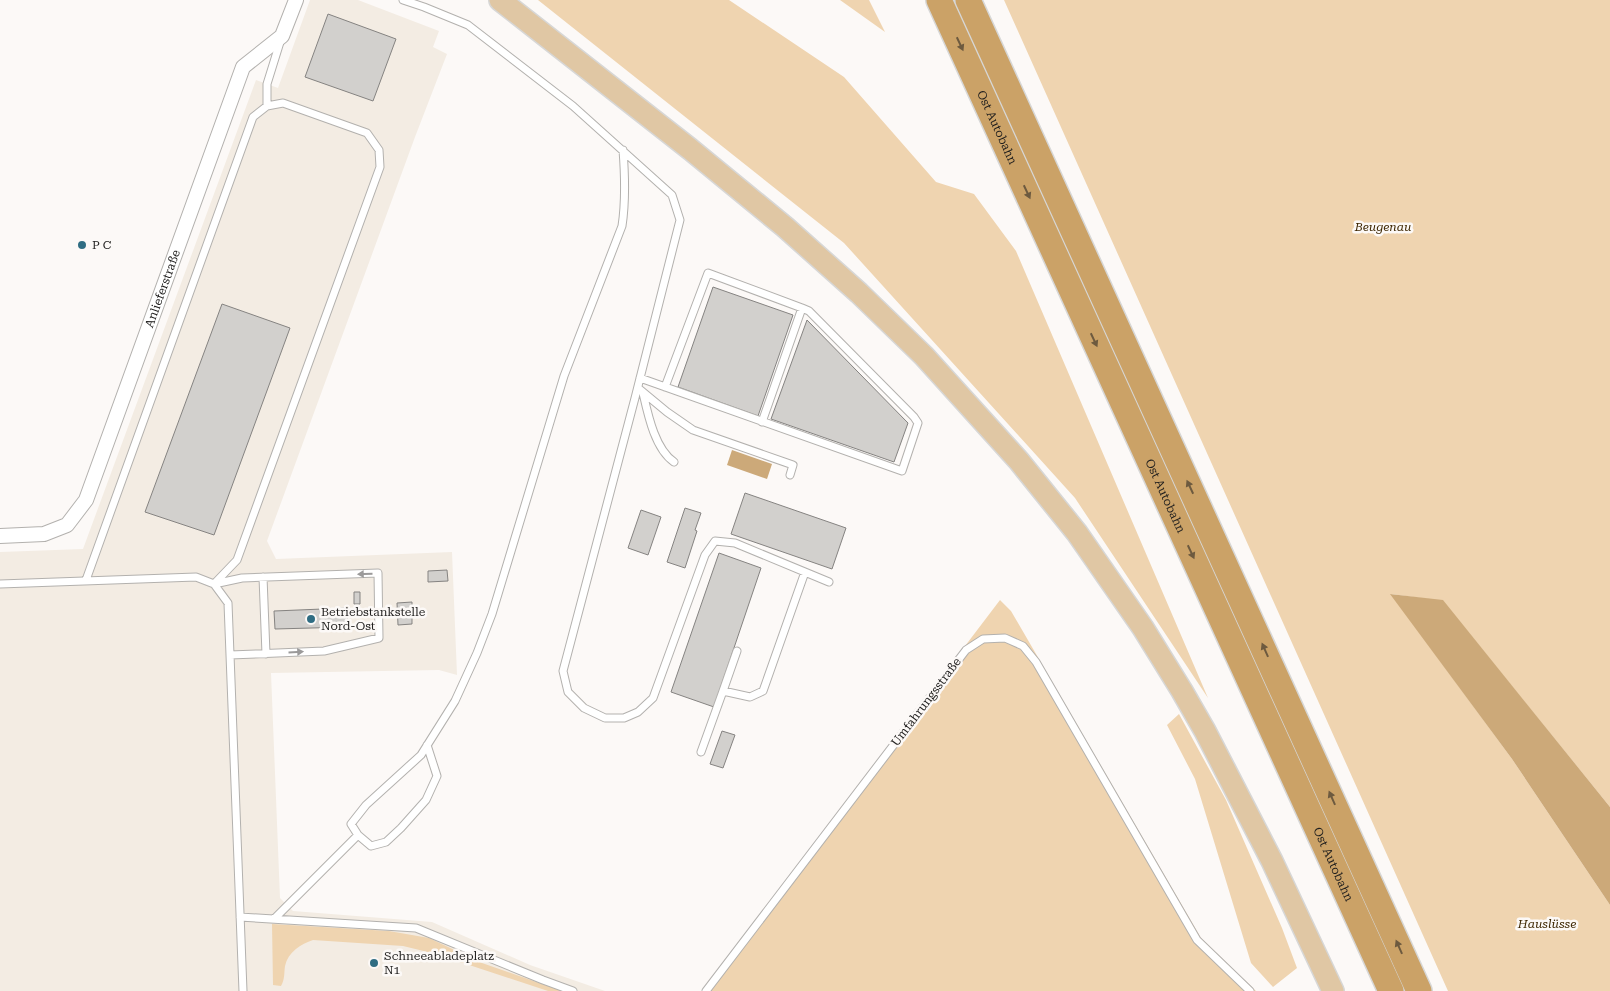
<svg xmlns="http://www.w3.org/2000/svg" width="1610" height="991" font-family="'Roboto Serif',serif">
<style>
.built{fill:#f3ece3}
.green{fill:#efd4b0}
.water{fill:#cca979}
.building{fill:#d2d0cd;stroke:#858381}
.lines{fill:none;stroke-linecap:round;stroke-linejoin:round}
.service-casing{stroke:#b3b1ae;stroke-width:9}
.minor-casing{stroke:#b3b1ae;stroke-width:16}
.primary-casing{stroke:#d7d7d6;stroke-width:24}
.motorway-casing{stroke:#d7d7d6;stroke-width:28}
.service{stroke:#fff;stroke-width:7}
.minor{stroke:#fff;stroke-width:14}
.primary{stroke:#e0c7a4;stroke-width:21}
.motorway{stroke:#cba267;stroke-width:25}
.oneway{fill:#6d5a3f}
.oneway2{fill:#9b9a9a}
.poi-dot{fill:#2f6d83;stroke:#fcf9f7;stroke-width:2}
.labels{text-anchor:middle;stroke-width:5;stroke-linejoin:round;paint-order:stroke}
.street-label{font-size:12px;fill:#201f1e;stroke:#fcf9f7}
.park-label{font-size:12px;font-style:italic;fill:#3d2600;stroke:#fcf9f7}
.poi-label{font-size:12px;fill:#201f1e;stroke:#fcf9f7;text-anchor:start}
</style>
<rect width="100%" height="100%" fill="#fcf9f7"/>
<path class="built" d="M310,0H358L439,31L433,47L447,54L415,137L267,541L276,559L452,552L457,675L439,670L271,673L280,898L293,911L432,922L530,965L605,991H0V552L83,549L256,80L278,88Z"/>
<path class="green" d="M538,0H729L844,77L936,182L974,194L1016,251L1208,698L1075,498L844,243Z
M840,0H869L885,32Z
M1004,0H1610V807L1443,601L1391,594L1512,759L1610,905V991H1448Z
M1000,600L1011,611L1201,938L1256,991H703Z
M1179,714L1226,800L1282,928L1297,968L1273,987L1251,963L1195,779L1167,725Z
M272,924L389,931L429,938L482,963L562,991H548L436,954L403,946L313,940C301,944 288,952 285,966C284,973 285,979 281,986L273,985Z"/>
<path class="water" d="M732,450L772,464L767,479L727,465Z
M1390,594L1443,600L1610,807V905L1512,759Z"/>
<path class="building" d="M328,14L396,39L373,101L305,77Z
M713,287L793,315L758,416L678,387Z
M222,304L290,328L214,535L145,512Z
M807,320L908,423L894,462L771,419Z
M745,493L846,528L832,569L731,534Z
M685,508L701,513L695,530L697,531L685,568L667,562Z
M641,510L661,517L648,555L628,548Z
M719,553L761,568L714,707L671,692Z
M447,570L448,581L428,582V571Z
M354,592H360V604H354Z
M412,602V624L398,625L397,603Z
M347,608L348,627L275,629L274,611Z
M722,731L735,735L723,768L710,764Z"/>
<g class="lines">
<g class="service-casing">
<path id="service" d="M403,0L424,7L468,25L573,106L672,195L680,220L635,398L563,671L568,692L584,708L605,718H624L638,712L653,698L705,555L715,541L735,543L829,582
M267,106V84L281,39
M640,378L902,471L918,423L914,417L809,311L802,308L762,422
M665,387L708,273L802,308
M638,388L667,412L693,430L793,465L790,475
M643,393C648,415 655,449 674,462
M263,577L266,654
M86,580L253,117L267,106L283,103L367,133L379,150L380,167L237,560L214,584
M0,584L196,577L214,584L228,603L243,991
M214,584L242,578L378,573L379,638L324,651L230,655
M723,691L737,651
M427,745L437,776L426,800L401,828L386,842L371,846L358,835L351,824L366,805L421,755L455,701L477,653L492,614L564,376L622,226C626,200 625,176 623,150
M701,752L723,691L750,697L763,691L805,572
M240,917L416,928L543,980L573,991
M274,919L358,835
M706,991L966,650L983,639L1005,638L1023,646L1036,662L1197,940L1250,991"/>
</g>
<g class="minor-casing">
<g id="minor">
<path id="s1" d="M0,536L44,534L67,525L86,500L243,67L282,36L296,0"/>
</g>
</g>
<g class="primary-casing">
<path id="primary" d="M500,0L690,149L785,227L859,293L924,356L1019,461L1077,533L1143,628L1182,691L1205,731L1272,861L1333,991"/>
</g>
<g class="motorway-casing">
<g id="motorway">
<path id="s2" d="M939,0L1391,991"/>
<path d="M968,0L1419,991"/>
</g>
</g>
<use href="#service" class="service"/>
<use href="#minor" class="minor"/>
<use href="#primary" class="primary"/>
<use href="#motorway" class="motorway"/>
</g>
<defs><path id="oneway-solid" d="M-6-.8H1V-3.2L6.5 0L1 3.2V.8H-6Z" transform="scale(1.25)"/></defs>
<g class="oneway">
<use href="#oneway-solid" transform="translate(960 44) rotate(65)"/>
<use href="#oneway-solid" transform="translate(1027 192) rotate(65)"/>
<use href="#oneway-solid" transform="translate(1094 340) rotate(65)"/>
<use href="#oneway-solid" transform="translate(1190 487) rotate(-115)"/>
<use href="#oneway-solid" transform="translate(1191 552) rotate(65)"/>
<use href="#oneway-solid" transform="translate(1265 650) rotate(-114)"/>
<use href="#oneway-solid" transform="translate(1332 798) rotate(-114)"/>
<use href="#oneway-solid" transform="translate(1399 947) rotate(-114)"/>
</g>
<g class="oneway2">
<use href="#oneway-solid" transform="translate(365 574) rotate(178)"/>
<use href="#oneway-solid" transform="translate(296 652) rotate(-3)"/>
</g>
<g class="poi-dot">
<circle cx="82" cy="245" r="5"/>
<circle cx="311" cy="619" r="5"/>
<circle cx="374" cy="963" r="5"/>
</g>
<g class="labels">
<g class="street-label">
<text dy="4" stroke="none"><textPath href="#s2" startOffset="140">Ost Autobahn</textPath></text>
<text dy="4" stroke="none"><textPath href="#s1" startOffset="325">Anlieferstraße</textPath></text>
<text dy="4" stroke="none"><textPath href="#s2" startOffset="545">Ost Autobahn</textPath></text>
<text transform="translate(926 702) rotate(-53)" y="4">Umfahrungsstraße</text>
<text dy="4" stroke="none"><textPath href="#s2" startOffset="950">Ost Autobahn</textPath></text>
</g>
<g class="park-label">
<text x="1383" y="231">Beugenau</text>
<text x="1547" y="928">Hauslüsse</text>
</g>
<g class="poi-label">
<text x="92" y="249">P C</text>
<text x="321" y="616">Betriebstankstelle<tspan x="321" dy="14">Nord-Ost</tspan></text>
<text x="384" y="960">Schneeabladeplatz<tspan x="384" dy="14">N1</tspan></text>
</g>
</g>
</svg>
